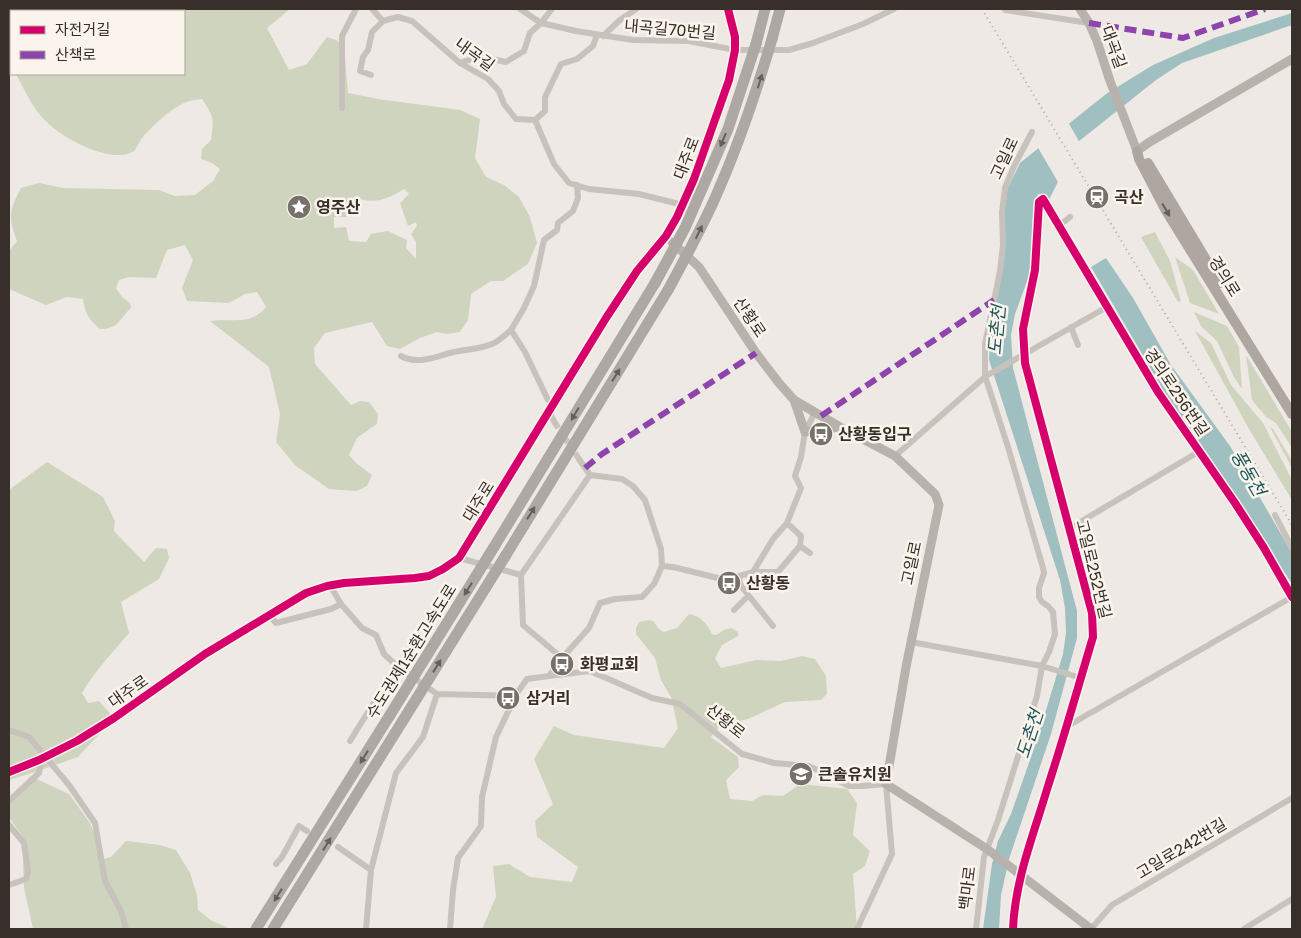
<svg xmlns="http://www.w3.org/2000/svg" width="1301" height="938" font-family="'Golos Text','Noto Sans KR',sans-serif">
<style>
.green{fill:#cfd4be;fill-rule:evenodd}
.water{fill:#a0bfc0}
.pier{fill:#eee9e4}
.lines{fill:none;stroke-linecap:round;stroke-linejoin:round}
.street-tunnel{stroke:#cac4bf;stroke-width:6;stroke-dasharray:6 3;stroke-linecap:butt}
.street{stroke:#c8c2bc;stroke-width:6}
.secondary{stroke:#b8b2ad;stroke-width:9}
.primary{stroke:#ada6a1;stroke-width:10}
.highway{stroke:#ada8a3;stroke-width:11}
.rail{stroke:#b0aaa6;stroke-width:2;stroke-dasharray:1 4;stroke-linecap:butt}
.highway-bridge{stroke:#ada8a3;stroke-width:11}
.quiet{stroke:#8e44ad;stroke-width:6;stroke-dasharray:12 6;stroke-linecap:butt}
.cycleway-casing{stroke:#faf4ec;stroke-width:11}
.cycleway{stroke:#d6006c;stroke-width:8}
.oneway{fill:#675f5a}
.labels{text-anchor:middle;stroke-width:5;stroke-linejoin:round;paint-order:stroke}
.street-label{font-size:16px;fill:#392f2a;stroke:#faf4ec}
.poi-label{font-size:16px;font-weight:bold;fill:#392f2a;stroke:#faf4ec;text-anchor:start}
.water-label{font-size:18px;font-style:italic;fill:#1f565b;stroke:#faf4ec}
</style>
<rect width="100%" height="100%" fill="#eee9e4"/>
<path class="green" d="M10,9H290L267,28L289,70L307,64L327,37L336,40L344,47L348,93L378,99L460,110L480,119L475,158L486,177L504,185L519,197L530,217L537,243L528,264L503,281H491L471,294L468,320L460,332L447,334L437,332L420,338L400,349L387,346L372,322L325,333L314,348L315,364L351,405L360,401L369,402L378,414L377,424L357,438L349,455L356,463L372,475L367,486L357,491L329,489L295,465L276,442L280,414L269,367L210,321C232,318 251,326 266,307L257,292L245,294L229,303L187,301L182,288L193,260L185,245L167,250L156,278L129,277L119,280L116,288L122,297L130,303L131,308C119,319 119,329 100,329C89,320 85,313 83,299L67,297L46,305L9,289V251L17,241C8,217 9,211 21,188L39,183L63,188L159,190L175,196L195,195L213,181L220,169L212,163L201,159L202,149L211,140C214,118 214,117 202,99C197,100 191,100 187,102C172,107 152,126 142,138C139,142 137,148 134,151C112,165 67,140 50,125C34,112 25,91 16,74H184V11H11V65ZM404,189L409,194L400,203L408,226L416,222L417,226L411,234L416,242V259L406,248L407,240L388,231L371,234L366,242L349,241L346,227L334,228V217H347L351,209L357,211L360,199C377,204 389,198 404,189Z
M1155,232L1170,261L1181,301L1178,302L1141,237Z
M1175,257L1193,270L1219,314L1190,303Z
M1194,312L1227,326L1239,347L1242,389L1234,377L1217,341L1201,326Z
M1195,331L1211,343L1231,385L1263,423L1292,480V500L1249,429Z
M1246,355L1292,432V448L1276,423L1266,417L1252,400Z
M1270,427L1273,429L1292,461V468Z
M47,462L103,497L115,521L114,531L144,562L156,548L167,549L169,558L159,579L121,602L129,633C113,652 94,672 82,693L88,703L99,701L114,718L78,757L32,773L9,780V490Z
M689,614C701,616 706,623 712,634L716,635L724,630L731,628L738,632V636L722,645L715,658L721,668L756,660L781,661L802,656L815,659L826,676L827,694L821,700L785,702L748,719L720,726L711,737L738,757L739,767L726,780L730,799L752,801L763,795L783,796L800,784L847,789L857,803L853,835L870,851L865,866L853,874L857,929H482L496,897L493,866L509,864L530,877L572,882L578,867L537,837L535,821L553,804L534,759L554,726L574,735L664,748L678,728L671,697L661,680L655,658L636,634V628L639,622C660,616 651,626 664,632L677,628Z
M30,776L69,794L90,823L104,859L111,857L126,841L160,845L176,850L190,873L197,895L198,910L212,921L227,927L226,929H33L24,888L22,836L9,817V805Z"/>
<path class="water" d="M1292,13V25L1182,63L1156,80L1049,165L1058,182L1049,200L1045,194H1038L1036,204L1033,265L1015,314L1011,335L1013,368L1077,611V638L1051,734L1009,859L1001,895L999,929H983L992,864L998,841L1011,814L1037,740L1063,654L1066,633L1065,608L1060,580L989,360L990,336L1007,190L1020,163L1106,94L1153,65L1214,38Z
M1106,258L1133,298L1171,365L1230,446L1292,553V584L1220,473L1179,417L1091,267Z"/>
<path class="pier" d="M1068,122L1080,143L1052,165L1060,182L1057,191L1050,202L1049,200L1058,182L1037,146Z"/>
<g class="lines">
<path class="street-tunnel" d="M555,423L579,459"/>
<path class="street" d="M372,9L383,21L398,17L412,21L460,63L488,79L499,91L504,104L516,119L535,120L554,164L569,183L589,189L639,194L683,205
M520,9L541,23L552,9
M1005,10L1089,23
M603,36L620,20L636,9
M460,63C474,57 492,58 506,62L524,51L530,33L541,23L576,31L633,40L689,41L735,50H789L813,43L863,24L894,9
M371,75L360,71L363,57L368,50L372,32L383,21
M342,108V36L356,9
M535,120L545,111V97L561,64L577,59L593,46L597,35
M1059,226L1070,217
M1071,327L1078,345
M511,330L524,308L534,286L544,240L557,230L558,223L573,211L578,198L577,185
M401,356C418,365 434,357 450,353C464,349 478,350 492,344C499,341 505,335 511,330L525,352L548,400L554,403
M549,412L555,423
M895,456L986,376L1107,307
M579,459L590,475
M1275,515L1292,548
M1070,528L1200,451
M800,546L810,553
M459,558L521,575L590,475
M662,566L673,567L726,580L753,572L773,539L787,523L801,488L795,476L801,457L805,432L815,412
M753,572H778L800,546L801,536L787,523
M521,575L523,625L562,658
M738,576L741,586L773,626
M330,585L341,604L362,628L376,635L384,654L398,667L437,694L516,696
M734,610L748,596
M269,615L276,623L331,609L341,604
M911,642L1042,666L1081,678
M549,676L590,671L652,698L680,704L742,754L774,763L809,766L849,786H863L886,784L892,854L857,929
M1066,727L1292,597
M9,730L29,737L69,785L95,823L105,881L121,911L126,929
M350,741L373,704L388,686L398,667
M9,801L39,773L42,759
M9,825L24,843L28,872L26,879L9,885
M338,847L371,870
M276,864L282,857L299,826L307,831
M366,929L371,870L396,773L423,737L437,694
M450,929L453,890L458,858L481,826L482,797L496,737L517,693L527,679L549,676L562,658L589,628L600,603L615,599L642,597L654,584L662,566L661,549L645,500L633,486L622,479L590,475
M976,929L984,857L998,820L1037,696L1042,666L1049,652L1055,634L1053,612L1048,606L1042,602L1039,597V588L1044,573L1043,568L1008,447L985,376V344L1000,271L1003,245L1002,212L1005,188L1014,166L1032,132
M1013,929C1015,879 1034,834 1048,786C1064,737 1078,687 1093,637L1092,613L1025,363L1023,329L1035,270L1039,202L1043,199L1158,392L1235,503L1264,548L1292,597
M1091,929L1112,905L1292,798
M1244,929L1292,899"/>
<path class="secondary" d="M1080,9L1089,23L1097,41L1110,81L1137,151L1148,143L1292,59
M672,242L699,267L756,353L779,383L794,400L840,427L895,456L935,494L939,505L906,667L886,784L987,849L1091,929
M794,400L805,432L840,427
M9,772L39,760L77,741L114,718L205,654L306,593L327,586L344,583L415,578L429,576L443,569L459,558L606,318L637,271L666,236L677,217L694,179L729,80L735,50V37L728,9"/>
<path class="primary" d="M1137,151L1139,159L1165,209L1292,414
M1148,163L1220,283"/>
<path class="highway" d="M772,39L780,9
M756,44L765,9
M494,547L655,283
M506,555L668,290
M256,929L390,715
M273,929L402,722"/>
<path class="rail" d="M982,9L1292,525"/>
<path class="highway-bridge" d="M655,283L685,228L728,129L756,44
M668,290C684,260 701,230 715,198C738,147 756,93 772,39
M390,715L494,547
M402,722L506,555"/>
<path class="quiet" d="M1089,23L1183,38L1265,9
M821,416L994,300
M585,468L602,454L756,353"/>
<g class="cycleway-casing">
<path id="cycleway" d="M9,772L39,760L77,741L114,718L205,654L306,593L327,586L344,583L415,578L429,576L443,569L459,558L606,318L637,271L666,236L677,217L694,179L729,80L735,50V37L728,9
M1013,929C1015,879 1034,834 1048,786C1064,737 1078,687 1093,637L1092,613L1025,363L1023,329L1035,270L1039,202L1043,199L1158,392L1235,503L1264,548L1292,597"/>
</g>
<use href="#cycleway" class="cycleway"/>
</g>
<defs><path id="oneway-solid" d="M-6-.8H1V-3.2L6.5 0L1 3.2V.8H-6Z" transform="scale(1.25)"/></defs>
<g class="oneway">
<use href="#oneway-solid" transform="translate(760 81) rotate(-73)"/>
<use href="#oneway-solid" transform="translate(723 140) rotate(113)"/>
<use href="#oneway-solid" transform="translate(1166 210) rotate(60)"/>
<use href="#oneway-solid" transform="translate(699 232) rotate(-64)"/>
<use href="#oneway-solid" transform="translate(616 375) rotate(-58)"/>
<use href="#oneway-solid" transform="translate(575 414) rotate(121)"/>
<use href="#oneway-solid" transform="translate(531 513) rotate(-58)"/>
<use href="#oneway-solid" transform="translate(468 589) rotate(122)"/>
<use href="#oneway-solid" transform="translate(437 666) rotate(-58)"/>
<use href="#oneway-solid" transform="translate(364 757) rotate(122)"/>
<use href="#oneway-solid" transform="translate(327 844) rotate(-58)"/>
<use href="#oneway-solid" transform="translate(278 895) rotate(122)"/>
</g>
<defs>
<g id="station-disc" transform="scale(1.25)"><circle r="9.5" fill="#78706b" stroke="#faf4ec"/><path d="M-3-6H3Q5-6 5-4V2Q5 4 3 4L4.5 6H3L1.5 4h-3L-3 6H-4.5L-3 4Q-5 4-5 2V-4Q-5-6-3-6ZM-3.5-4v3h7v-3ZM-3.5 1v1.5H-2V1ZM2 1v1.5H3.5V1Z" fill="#fff"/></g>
<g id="sight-disc" transform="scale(1.25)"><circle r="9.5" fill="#78706b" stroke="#faf4ec"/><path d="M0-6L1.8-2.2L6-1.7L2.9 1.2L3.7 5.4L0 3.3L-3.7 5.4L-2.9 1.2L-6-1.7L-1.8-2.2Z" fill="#fff"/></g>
<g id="bus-disc" transform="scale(1.25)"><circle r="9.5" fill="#78706b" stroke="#faf4ec"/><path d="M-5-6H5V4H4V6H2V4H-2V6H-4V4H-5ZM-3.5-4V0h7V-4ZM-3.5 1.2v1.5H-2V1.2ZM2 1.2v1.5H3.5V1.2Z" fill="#fff"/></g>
<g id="school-disc" transform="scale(1.25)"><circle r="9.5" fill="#78706b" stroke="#faf4ec"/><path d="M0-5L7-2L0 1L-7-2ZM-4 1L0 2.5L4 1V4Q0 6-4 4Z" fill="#fff"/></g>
</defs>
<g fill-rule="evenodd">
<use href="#station-disc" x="1097" y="197"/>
<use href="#sight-disc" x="299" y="207"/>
<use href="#bus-disc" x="821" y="434"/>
<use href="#bus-disc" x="729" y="583"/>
<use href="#bus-disc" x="562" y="664"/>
<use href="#bus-disc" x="508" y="698"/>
<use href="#school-disc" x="801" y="774"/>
</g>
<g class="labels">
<g class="street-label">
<text transform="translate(670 29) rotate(5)" y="6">내곡길70번길</text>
<text transform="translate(1114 47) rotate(70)" y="6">대곡길</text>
<text transform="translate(475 54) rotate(36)" y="6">내곡길</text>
<text transform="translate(686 158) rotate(-69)" y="6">대주로</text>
<text transform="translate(1004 158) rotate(-65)" y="6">고일로</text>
<text transform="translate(1225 276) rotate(58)" y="6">경의로</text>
<text transform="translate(750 317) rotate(56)" y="6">산황로</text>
<text transform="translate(1177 392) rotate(56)" y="6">경의로256번길</text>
<text transform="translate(478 501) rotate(-58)" y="6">대주로</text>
<text transform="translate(911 563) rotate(-78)" y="6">고일로</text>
<text transform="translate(1094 569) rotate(76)" y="6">고일로252번길</text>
<text transform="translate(411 651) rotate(-58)" y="6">수도권제1순환고속도로</text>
<text transform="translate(128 691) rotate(-35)" y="6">대주로</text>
<text transform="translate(726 721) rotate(39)" y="6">산황로</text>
<text transform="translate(1181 848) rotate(-31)" y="6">고일로242번길</text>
<text transform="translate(967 888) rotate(-83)" y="6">백마로</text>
</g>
<g class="poi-label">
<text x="1114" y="203">곡산</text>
<text x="316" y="213">영주산</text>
<text x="838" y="440">산황동입구</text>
<text x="746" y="589">산황동</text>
<text x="580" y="670">화평교회</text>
<text x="526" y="704">삼거리</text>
<text x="818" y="780">큰솔유치원</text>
</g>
<g class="water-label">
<text transform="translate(997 330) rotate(-85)" y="6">도촌천</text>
<text transform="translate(1248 473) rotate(60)" y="6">풍동천</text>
<text transform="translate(1030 734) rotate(-72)" y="6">도촌천</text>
</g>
</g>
<rect width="1301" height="938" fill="none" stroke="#392f2a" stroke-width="20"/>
<rect x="10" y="10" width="175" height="65" fill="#faf4ec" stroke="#ada59e"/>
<rect x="20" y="26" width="25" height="8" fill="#d6006c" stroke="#ada59e"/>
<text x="55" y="35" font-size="15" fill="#392f2a">자전거길</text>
<rect x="20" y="51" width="25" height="8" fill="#8e44ad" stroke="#ada59e"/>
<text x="55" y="60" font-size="15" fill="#392f2a">산책로</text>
</svg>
